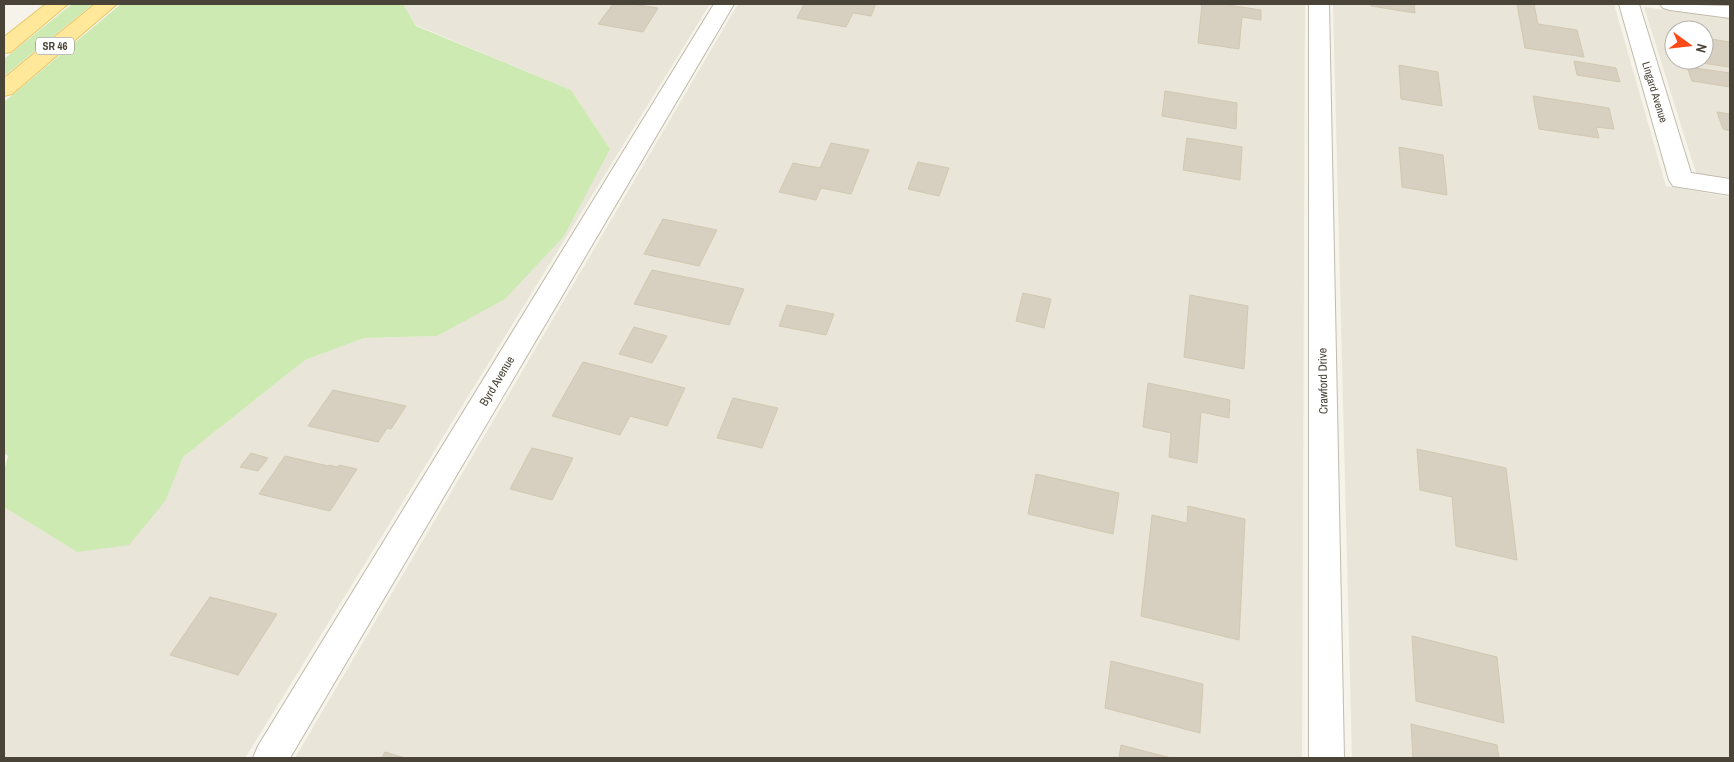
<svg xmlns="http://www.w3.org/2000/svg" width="1734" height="762" font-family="'Archivo Narrow',sans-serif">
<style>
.residential{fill:#e9e5d8;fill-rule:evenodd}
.green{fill:#cdeab2}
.building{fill:#d7cfbf;stroke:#d2c8b2}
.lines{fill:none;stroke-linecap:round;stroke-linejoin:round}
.minor-casing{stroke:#c1bbac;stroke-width:2}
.major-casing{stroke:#e7c867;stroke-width:2}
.minor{fill:#fff;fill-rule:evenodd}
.major{fill:#ffe899;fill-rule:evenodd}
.labels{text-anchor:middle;stroke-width:5;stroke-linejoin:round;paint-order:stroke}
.shield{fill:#fff;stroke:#807c74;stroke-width:1}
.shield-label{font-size:11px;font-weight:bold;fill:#4a4438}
.far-street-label{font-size:11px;fill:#4a4438;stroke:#fff}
.street-label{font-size:12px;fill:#4a4438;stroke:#fff}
</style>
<rect width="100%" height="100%" fill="#f5f3ea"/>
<path class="residential" d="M403,4H710L245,758H4V507L77,552L166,500L183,457L305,360L364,338L437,336L610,149L571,90L416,25Z
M738,4H1305L1302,758H295Z
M1333,4H1614L1666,186L1730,197V758H1352Z
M1644,7L1730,19V178L1696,173ZM1674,30H1704V60H1674Z"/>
<path class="green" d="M72,4H93L4,76V59Z
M121,4H403L416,26L571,90L610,149L564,236L505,299L437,336L364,338L305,360L183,457L166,500L129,545L77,552L4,507V471L8,456L4,453V102Z"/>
<path class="building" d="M613,4H632L658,8L643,32L598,24Z
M804,4H876L871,16L853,13L846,27L797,18Z
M1202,4H1221L1261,10V20L1242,17L1239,49L1198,43Z
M1371,4H1414L1415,13L1371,6Z
M1517,4H1534L1538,24L1577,30L1584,57L1525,48Z
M1704,38L1730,42V67L1687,61L1704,60Z
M1574,61L1616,68L1620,82L1577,75Z
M1399,65L1438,72L1442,106L1401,99Z
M1687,67L1730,73V87L1692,81Z
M1165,91L1237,103L1236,129L1162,116Z
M1533,96L1609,108L1614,129L1596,127L1599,138L1539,129Z
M1717,112L1730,114V131L1723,129Z
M1187,138L1242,147L1240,180L1183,170Z
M831,143L869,150L851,194L821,188L816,200L779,192L793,163L820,168Z
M1399,147L1443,155L1447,195L1402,187Z
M918,162L949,168L939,196L908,189Z
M663,219L717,230L699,266L644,254Z
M652,270L744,289L729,325L634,304Z
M1023,293L1051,299L1044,328L1016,321Z
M1190,295L1248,306L1244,369L1184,357Z
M787,305L834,314L826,335L779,326Z
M634,327L667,336L652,363L619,354Z
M583,362L685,388L667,426L630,416L620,435L552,416Z
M1148,383L1230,400L1229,418L1201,412L1197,463L1169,457L1171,433L1143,427Z
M333,390L406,406L391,429L387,428L378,442L308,426Z
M733,398L778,408L762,448L717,438Z
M532,448L573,458L552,500L510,489Z
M1417,449L1506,468L1517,560L1456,546L1452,497L1420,490Z
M251,453L268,458L258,471L240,467Z
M285,456L328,466L329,465L338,467L339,465L357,469L330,511L259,494Z
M1036,474L1119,493L1113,534L1028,514Z
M1188,506L1245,519L1239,640L1141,616L1152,515L1187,523Z
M210,597L277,614L238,675L170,655Z
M1412,636L1497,657L1504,723L1416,701Z
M1111,661L1203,684L1200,733L1105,708Z
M1411,724L1497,745L1499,758H1413Z
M1121,745L1171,758H1119Z
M385,752L405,758H382Z"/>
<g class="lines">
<g class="minor-casing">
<path id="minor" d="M714,4H734L290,758H253L258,746Z
M1309,4H1329L1344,758H1309Z
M1619,4H1639L1691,173L1730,179V195L1673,186L1669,180Z
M1660,4L1730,6V18L1670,10L1663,8Z"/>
</g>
<g class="major-casing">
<path id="major" d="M46,4H68L11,52L4,53V37Z
M95,4H117L12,94L4,96V78Z"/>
</g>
<use href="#minor" class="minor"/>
<use href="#major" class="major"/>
</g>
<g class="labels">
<rect class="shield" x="36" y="37.5" width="38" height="17" rx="4"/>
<g class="shield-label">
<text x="55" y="50">SR 46</text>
</g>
<g class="far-street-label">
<text transform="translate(1655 92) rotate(73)" y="4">Lingard Avenue</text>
</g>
<g class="street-label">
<text transform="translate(497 381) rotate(-59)" y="4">Byrd Avenue</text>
<text transform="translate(1323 381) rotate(-91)" y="4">Crawford Drive</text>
</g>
</g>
<rect width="1734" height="762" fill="none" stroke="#4a4438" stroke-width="10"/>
<g transform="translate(1689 45) rotate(105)"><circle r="24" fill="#ffffff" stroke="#b7b4af"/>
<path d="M0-4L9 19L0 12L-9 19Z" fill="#fe4918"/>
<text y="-8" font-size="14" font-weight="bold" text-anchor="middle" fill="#4a4438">N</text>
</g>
</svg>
